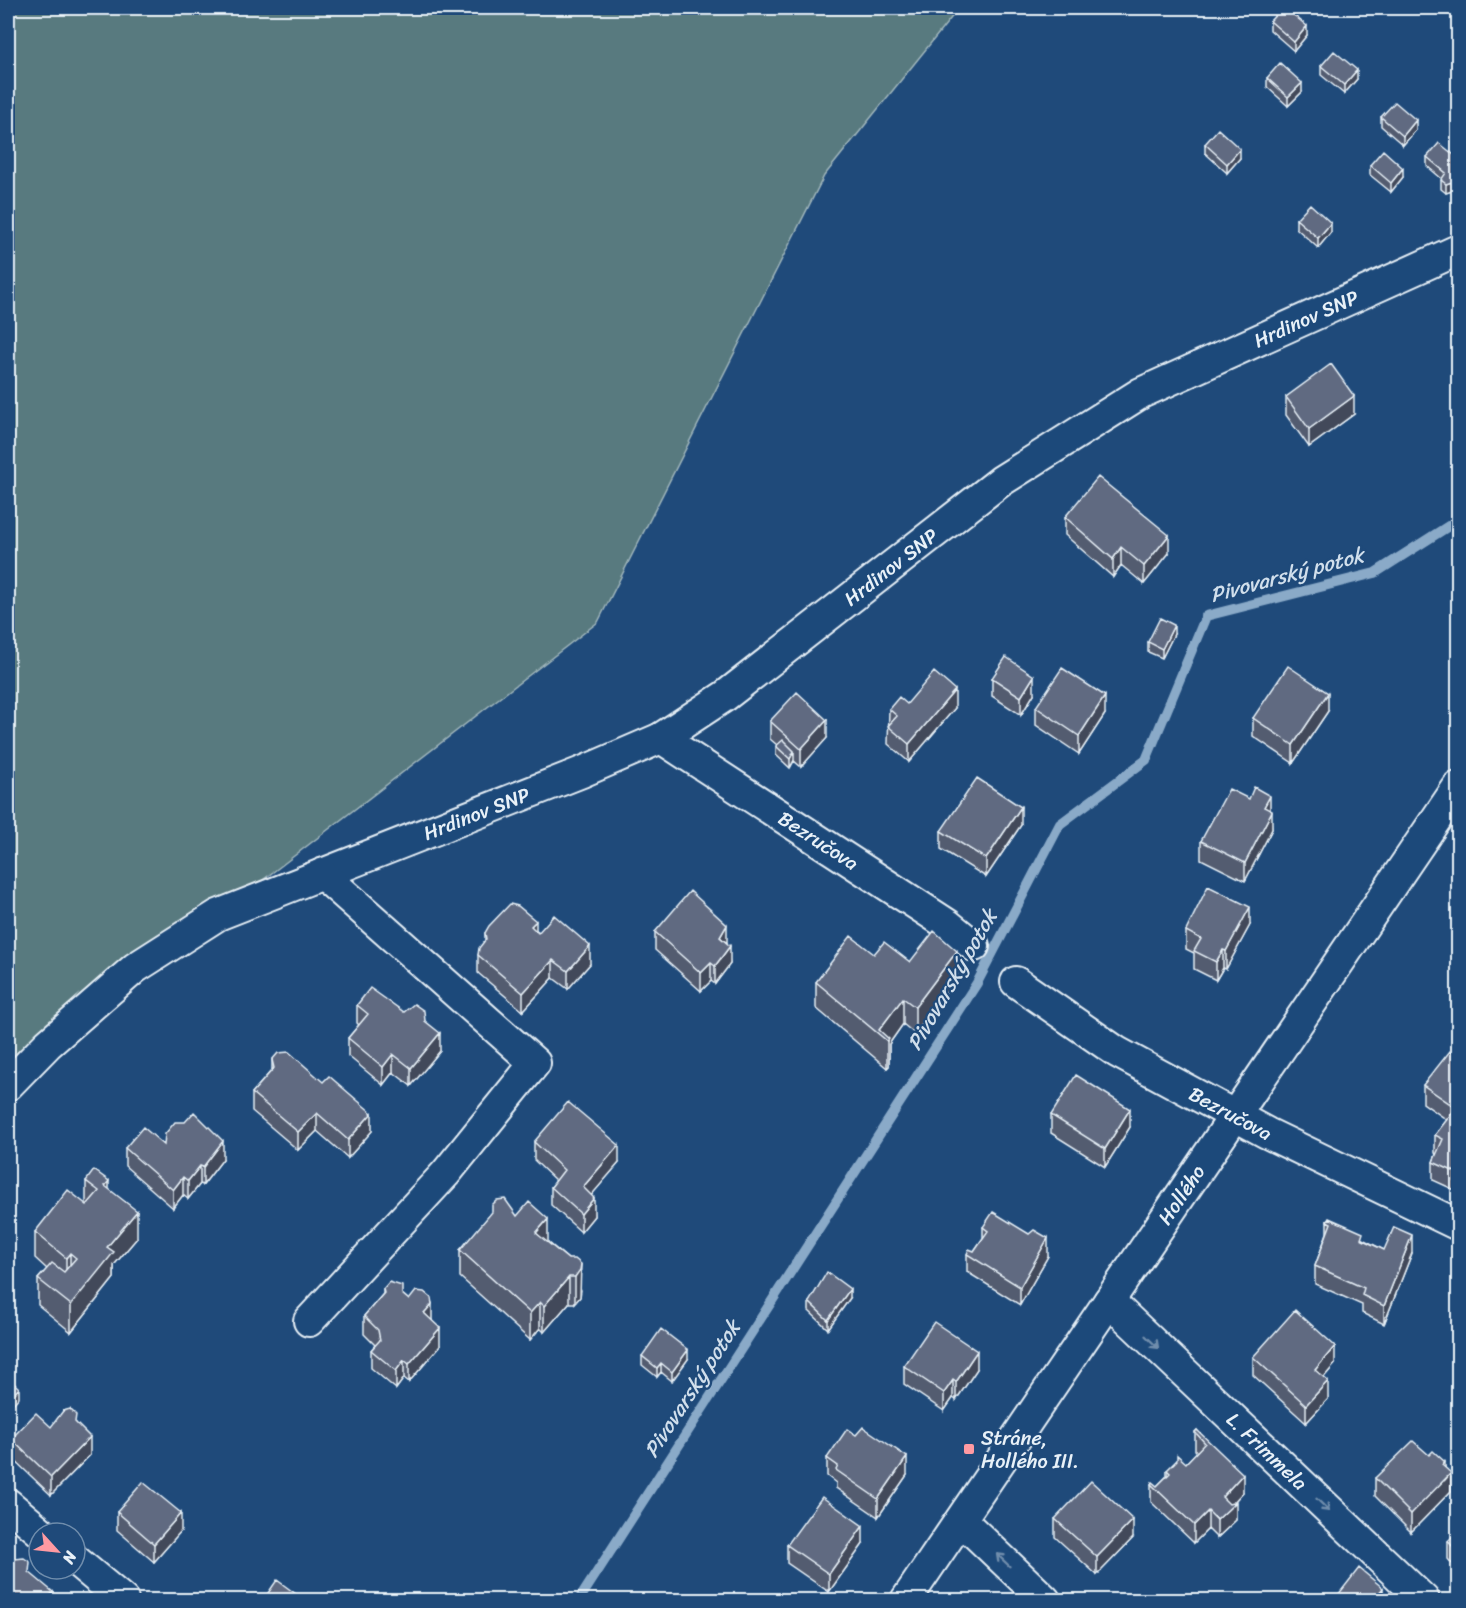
<svg xmlns="http://www.w3.org/2000/svg" width="1466" height="1608" font-family="Sriracha,sans-serif">
<style>
.green{fill:#597a7f;stroke:#a0b6bc;stroke-width:1.5}
.lines{fill:none;stroke-linecap:round;stroke-linejoin:round}
.stream{stroke:#8aaac8;stroke-width:10}
.street-casing{stroke:#e8f1f8;stroke-width:34}
.street{stroke:#1f4a7a;stroke-width:30}
.wall{fill:#535b6f;stroke:#e8f1f8;stroke-width:1.5}
.shaded-wall{fill:#434a5a;stroke:#e8f1f8;stroke-width:1.5}
.building{fill:#606a81;stroke:#e8f1f8;stroke-width:1.5}
.oneway{stroke:#6f8dac}
.poi-dot{fill:#ff9aa2;stroke:#1f4a7a;stroke-width:2}
.labels{text-anchor:middle;stroke-width:4.5;stroke-linejoin:round;paint-order:stroke}
.street-label{font-size:20px;fill:#e8f1f8;stroke:#1f4a7a}
.poi-label{font-size:20px;fill:#e8f1f8;stroke:#1f4a7a;text-anchor:start}
.water-label{font-size:21px;font-style:italic;fill:#d1dfec;stroke:#1f4a7a}
</style>
<rect width="100%" height="100%" fill="#1f4a7a"/>
<filter id="ink" filterUnits="userSpaceOnUse"><feTurbulence type="fractalNoise" baseFrequency=".0167" numOctaves="2"/><feDisplacementMap in="SourceGraphic" scale="12" xChannelSelector="R" yChannelSelector="G"/><feConvolveMatrix kernelMatrix="1 2 1 2 8 2 1 2 1" color-interpolation-filters="sRGB"/></filter>
<g filter="url(#ink)">
<path class="green" d="M8,8H959L824,176L598,622L8,1076Z"/>
<g class="lines">
<path class="stream" d="M579,1600L977,983L1060,824L1146,760L1206,616L1375,573L1458,520"/>
<g class="street-casing">
<g id="street">
<path id="s1" d="M661,738L947,924L974,946"/>
<path id="s2" d="M1016,982L1117,1052L1267,1133L1458,1225"/>
<path id="s3" d="M8,1085L48,1044L135,968L218,915L582,772L661,738L725,696L1001,481L1141,393L1458,250"/>
<path id="s4" d="M1109,1301L1424,1600"/>
<path d="M309,1321L446,1173L535,1063L322,874"/>
<path d="M8,1504L42,1533"/>
<path d="M961,1520L1045,1600"/>
<path d="M75,1560L123,1600"/>
<path id="s5" d="M906,1600L1458,787"/>
</g>
</g>
<use href="#street" class="street"/>
</g>
<path class="wall" d="M1270,21L1307,35L1294,51L1270,30Z
M1321,66L1357,79L1344,94L1321,75Z
M1267,78L1302,92L1288,106L1267,87Z
M1381,117L1416,130L1403,145L1381,126Z
M1205,144L1240,158L1227,173L1205,153Z
M1427,157L1458,158V208L1452,191L1446,193L1441,189V180L1442,179L1427,166Z
M1370,165L1403,177L1391,192L1370,175Z
M1296,219L1331,232L1318,248L1296,228Z
M1286,397L1354,414L1309,447L1286,415Z
M1065,517L1169,553L1144,584L1121,565L1113,577L1065,535Z
M1174,634L1162,658L1148,652V642Z
M992,678L1034,694L1021,715L992,696Z
M907,704L955,708L909,762L888,744L889,709Z
M1036,707L1105,714L1079,754L1036,725Z
M1328,711L1293,763L1253,736V718Z
M770,721L827,738L801,767L794,761L790,768L776,755V746L777,745L770,739Z
M1270,810L1272,829L1245,881L1201,859V841Z
M1021,825L986,877L941,849V831Z
M1250,925L1226,969L1223,968L1216,980L1194,969V953L1186,949V931Z
M536,930L590,964L568,989L553,978L523,1011L478,973V955L485,941V933Z
M655,932L727,943L730,964L715,984L711,981L701,991L655,950Z
M874,954L910,962L957,978L915,1034L903,1024L889,1044V1066L887,1068L816,1008V982Z
M357,1005L404,1012L425,1021L440,1051L411,1086L393,1072L383,1085L348,1056V1038L359,1025L357,1023Z
M1458,1058L1455,1190L1433,1180V1162L1436,1154L1435,1153V1135L1447,1120L1423,1103V1085Z
M272,1060L372,1131L348,1158L317,1131L298,1150L252,1111V1093L272,1070Z
M1051,1115L1130,1127L1105,1167L1051,1133Z
M534,1142L619,1163L591,1195L594,1216L581,1232L551,1205V1187L556,1181L534,1160Z
M164,1145L223,1159L203,1185L200,1184L188,1199L183,1195L173,1208L125,1166V1148Z
M86,1181L109,1190L137,1238L114,1265V1278L71,1332L38,1305V1279L47,1269L35,1258V1232L86,1204Z
M517,1216L568,1259L581,1290L580,1297L575,1303H569L544,1332L540,1328L530,1340L460,1277V1250Z
M1327,1221L1384,1250L1412,1253L1384,1324L1362,1313V1305L1315,1284V1266L1327,1233Z
M983,1227L1029,1234L1048,1256L1020,1305L967,1272V1254L974,1251L983,1238Z
M383,1289L402,1294L432,1320L440,1346L409,1382L404,1378L396,1389L371,1368V1350L375,1345L364,1334V1316L383,1294Z
M850,1298L828,1329L809,1311V1302Z
M642,1356L688,1359L672,1381L661,1372L657,1377L642,1365Z
M1253,1357L1335,1364L1324,1377L1328,1399L1306,1423L1253,1375Z
M904,1366L977,1369L956,1400L953,1398L944,1411L904,1384Z
M76,1423L90,1455L51,1495L11,1457V1439L51,1427Z
M1197,1430L1243,1492L1234,1502L1236,1520L1217,1538L1208,1529L1194,1543L1151,1502V1484L1157,1486L1167,1476V1470L1186,1463L1197,1452L1195,1450V1432Z
M1429,1455L1445,1467L1451,1491L1411,1532L1375,1496V1478Z
M827,1458L907,1475L878,1517L836,1488V1483L827,1476Z
M117,1512L181,1531L154,1562L117,1530Z
M1055,1519L1133,1538L1097,1575L1055,1537Z
M1458,1532V1571L1448,1559V1541Z
M863,1544L829,1592L787,1563V1545Z
M1338,1595L1383,1597L1381,1600H1338Z"/>
<path class="shaded-wall" d="M1307,26V35L1294,51V42Z
M1357,70V79L1344,94V85Z
M1302,83V92L1288,106V97Z
M1416,120V130L1403,145V136Z
M1240,149V158L1227,173V164Z
M1403,168V177L1391,192V183Z
M1452,182V191L1446,193V184Z
M1331,223V232L1318,248V238Z
M1354,396V414L1309,447V429Z
M1169,535V553L1144,584V566Z
M1121,547V565L1113,577V559Z
M1174,625V634L1162,658V649Z
M1034,676V694L1021,715V697Z
M955,690V708L909,762V744Z
M1328,693V711L1293,763V745Z
M1105,696V714L1079,754V736Z
M827,720V738L801,767V749Z
M794,751V760L790,768V759Z
M1270,796V814L1264,807Z
M1021,807V825L986,877V859Z
M1272,811V829L1245,881V863Z
M1250,907V925L1226,969V951Z
M536,921V939L531,926Z
M727,925V943L720,937Z
M590,946V964L568,989V971Z
M730,946V964L715,984V966Z
M1223,950V968L1216,980V962Z
M957,951V978L915,1034V1007Z
M553,960V978L523,1011V993Z
M711,963V981L701,991V973Z
M903,998V1024L889,1044V1066L887,1068V1041L879,1030Z
M440,1033V1051L411,1086V1068Z
M393,1054V1072L383,1085V1067Z
M1130,1109V1127L1105,1167V1149Z
M317,1113V1131L298,1150V1132Z
M372,1113V1131L348,1158V1140Z
M223,1141V1159L203,1185V1167Z
M619,1145V1163L583,1205V1187Z
M1458,1165V1183L1455,1190V1172Z
M200,1166V1184L188,1199V1181Z
M183,1177V1195L173,1208V1190Z
M109,1181V1208L105,1186Z
M594,1198V1216L581,1232V1214Z
M137,1211V1238L114,1265V1278L71,1332V1305L107,1247Z
M548,1219V1245L536,1233Z
M1412,1235V1253L1384,1324V1306Z
M1048,1238V1256L1020,1305V1287Z
M70,1253V1279L66,1285V1258Z
M581,1264L580,1297L575,1303V1277Z
M569,1277V1303L544,1332V1306Z
M850,1289V1298L828,1329V1320Z
M540,1302V1328L530,1340V1313Z
M432,1304V1322L424,1313Z
M440,1328V1346L409,1382V1364Z
M1335,1346V1364L1315,1388V1370Z
M688,1350V1359L672,1381V1372Z
M977,1351V1369L956,1400V1382Z
M404,1360V1378L396,1389V1371Z
M661,1363V1372L657,1377V1368Z
M953,1380V1398L944,1411V1393Z
M1328,1381V1399L1306,1423V1405Z
M19,1388V1397L8,1410V1401Z
M90,1437V1455L51,1495V1477Z
M907,1457V1475L878,1517V1499Z
M1445,1462V1480L1451,1473V1491L1411,1532V1514L1442,1465Z
M1243,1474V1492L1222,1515V1497Z
M1236,1502V1520L1217,1538V1520Z
M1208,1511V1529L1194,1543V1525Z
M181,1513V1531L154,1562V1544Z
M1133,1520V1538L1097,1575V1557Z
M863,1526V1544L829,1592V1574Z
M1383,1588V1597L1381,1600H1373Z
M53,1592V1600H46Z"/>
<path class="building" d="M1282,8H1285L1307,26L1294,42L1270,21Z
M1334,51L1357,70L1344,85L1321,66Z
M1280,63L1302,83L1288,97L1267,78Z
M1395,102L1416,120L1403,136L1381,117Z
M1218,129L1240,149L1227,164L1205,144Z
M1439,143L1458,158V199L1452,182L1446,184L1441,180L1446,173L1427,157Z
M1383,150L1403,168L1391,183L1370,165Z
M1310,204L1331,223L1318,238L1296,219Z
M1331,364L1354,396L1309,429L1286,397Z
M1098,477L1169,535L1144,566L1121,547L1113,559L1065,517Z
M1160,618L1174,625L1162,649L1148,642Z
M1006,657L1034,676L1021,697L992,678Z
M1288,666L1328,693L1293,745L1253,718Z
M1062,668L1105,696L1079,736L1036,707Z
M934,672L955,690L909,744L888,726L897,716L889,709L899,697L907,704Z
M797,692L827,720L801,749L770,721Z
M783,740L794,751L790,759L776,746Z
M977,778L1021,807L986,859L941,831Z
M1254,787L1270,796L1264,807L1272,811L1245,863L1201,841L1229,789L1249,799Z
M1208,886L1250,907L1226,951L1223,950L1216,962L1194,951L1201,939L1186,931Z
M690,891L727,925L720,937L730,946L715,966L711,963L701,973L655,932Z
M510,904L518,906L536,921L531,926L538,933L554,915L590,946L568,971L553,960L523,993L478,955L479,948L486,939L485,933L489,926Z
M934,931L957,951L915,1007L903,998L879,1030L889,1039L887,1041L816,982L851,936L874,954L884,942L910,962Z
M370,988L404,1012L414,1004L424,1011L425,1021L440,1033L411,1068L393,1054L383,1067L348,1038L368,1014L357,1005Z
M1450,1051L1458,1058V1165L1455,1172L1433,1162L1443,1139L1435,1135L1456,1108L1423,1085Z
M289,1052L323,1082L329,1076L372,1113L348,1140L317,1113L298,1132L252,1093L274,1068L272,1060L278,1053Z
M1076,1075L1130,1109L1105,1149L1051,1115Z
M568,1102L619,1145L583,1187L594,1198L581,1214L551,1187L564,1170L534,1142Z
M194,1112L223,1141L203,1167L200,1166L188,1181L183,1177L173,1190L125,1148L143,1127L164,1145L165,1134L175,1122H185Z
M94,1170L109,1181L105,1186L137,1211L107,1247L114,1252L71,1305L38,1279L52,1263L64,1272L76,1258L70,1253L66,1258L35,1232L68,1190L87,1205L99,1191L86,1181Z
M505,1199L517,1216L529,1202L548,1219L536,1233L568,1259H575L581,1264L580,1270L575,1277H569L544,1306L540,1302L530,1313L460,1250L492,1212V1205L497,1200Z
M993,1212L1029,1234L1034,1230L1048,1238L1020,1287L967,1254L969,1249L974,1251L988,1231L983,1227Z
M1329,1218L1363,1233L1361,1239L1384,1250L1394,1227L1412,1235L1384,1306L1362,1295L1364,1288L1315,1266L1331,1223L1327,1221Z
M827,1272L850,1289L828,1320L809,1302Z
M389,1282L402,1286V1294L409,1300L416,1291L424,1292L431,1298L432,1304L424,1313L440,1328L409,1364L404,1360L396,1371L371,1350L380,1340L378,1330L364,1316L384,1293L383,1289Z
M1295,1310L1335,1346L1315,1370L1328,1381L1306,1405L1253,1357Z
M934,1322L977,1351L956,1382L953,1380L944,1393L904,1366Z
M661,1329L688,1350L672,1372L661,1363L657,1368L642,1356Z
M8,1378L19,1388L8,1401Z
M70,1409L76,1415L75,1422L90,1437L51,1477L11,1439L36,1413L51,1427L63,1411Z
M863,1427L907,1457L878,1499L836,1470L838,1466L827,1458L847,1429L856,1435Z
M1197,1430L1243,1474L1222,1497L1229,1504L1236,1502L1217,1520L1208,1511L1194,1525L1151,1484L1152,1482L1157,1486L1170,1473L1167,1470L1177,1460V1455L1186,1463L1205,1443L1195,1432Z
M1413,1441L1429,1455L1433,1451L1445,1462L1442,1465L1451,1473L1411,1514L1375,1478Z
M1091,1481L1133,1520L1097,1557L1055,1519Z
M143,1482L181,1513L154,1544L117,1512Z
M822,1497L863,1526L829,1574L787,1545Z
M1458,1532V1553L1448,1541Z
M24,1558L30,1562L29,1572L53,1592L46,1600H8V1562L10,1564L14,1559Z
M1359,1568L1383,1588L1373,1600H1345L1338,1595Z
M277,1580L304,1600H252L256,1595L264,1599Z
M743,1595L749,1600H739Z"/>
<defs><path id="oneway-shaft" d="M-6 0H5M1.5-3L5.5 0L1.5 3" fill="none" stroke-width="1.6" stroke-linecap="round" stroke-linejoin="round" transform="scale(1.5)"/></defs>
<g class="oneway">
<use href="#oneway-shaft" transform="translate(1152 1342) rotate(44)"/>
<use href="#oneway-shaft" transform="translate(1323 1505) rotate(44)"/>
<use href="#oneway-shaft" transform="translate(1003 1560) rotate(-136)"/>
</g>
</g>
<rect class="poi-dot" x="963" y="1443" width="12" height="12" rx="3"/>
<g class="labels">
<g class="street-label">
<text dy="7" stroke="none"><textPath href="#s3" startOffset="1521">Hrdinov SNP</textPath></text>
<text dy="7" stroke="none"><textPath href="#s3" startOffset="1035">Hrdinov SNP</textPath></text>
<text dy="7" stroke="none"><textPath href="#s3" startOffset="549">Hrdinov SNP</textPath></text>
<text dy="7" stroke="none"><textPath href="#s1" startOffset="188">Bezručova</textPath></text>
<text dy="7" stroke="none"><textPath href="#s2" startOffset="252">Bezručova</textPath></text>
<text dy="7" stroke="none"><textPath href="#s5" startOffset="490">Hollého</textPath></text>
<text dy="7" stroke="none"><textPath href="#s4" startOffset="218">L. Frimmela</textPath></text>
</g>
<g class="poi-label">
<text x="981" y="1445">Stráne,<tspan x="981" dy="23">Hollého III.</tspan></text>
</g>
<g class="water-label">
<text transform="translate(1287 575) rotate(-15)" y="7">Pivovarský potok</text>
<text transform="translate(952 980) rotate(-60)" y="7">Pivovarský potok</text>
<text transform="translate(692 1389) rotate(-57)" y="7">Pivovarský potok</text>
</g>
</g>
<rect width="1466" height="1608" fill="none" stroke="#1f4a7a" stroke-width="30"/>
<rect x="15" y="15" width="1436" height="1578" fill="none" stroke="#e8f1f8" stroke-width="2" filter="url(#ink)"/>
<g transform="translate(57 1551) rotate(117)"><circle r="28" fill="#1f4a7a" stroke="#6f8dac" stroke-width="1.5"/>
<path d="M0-4.5L10 22L0 15L-10 22Z" fill="#ff9aa2"/>
<text y="-9" font-size="16" font-weight="bold" text-anchor="middle" fill="#e8f1f8">N</text>
</g>
</svg>
